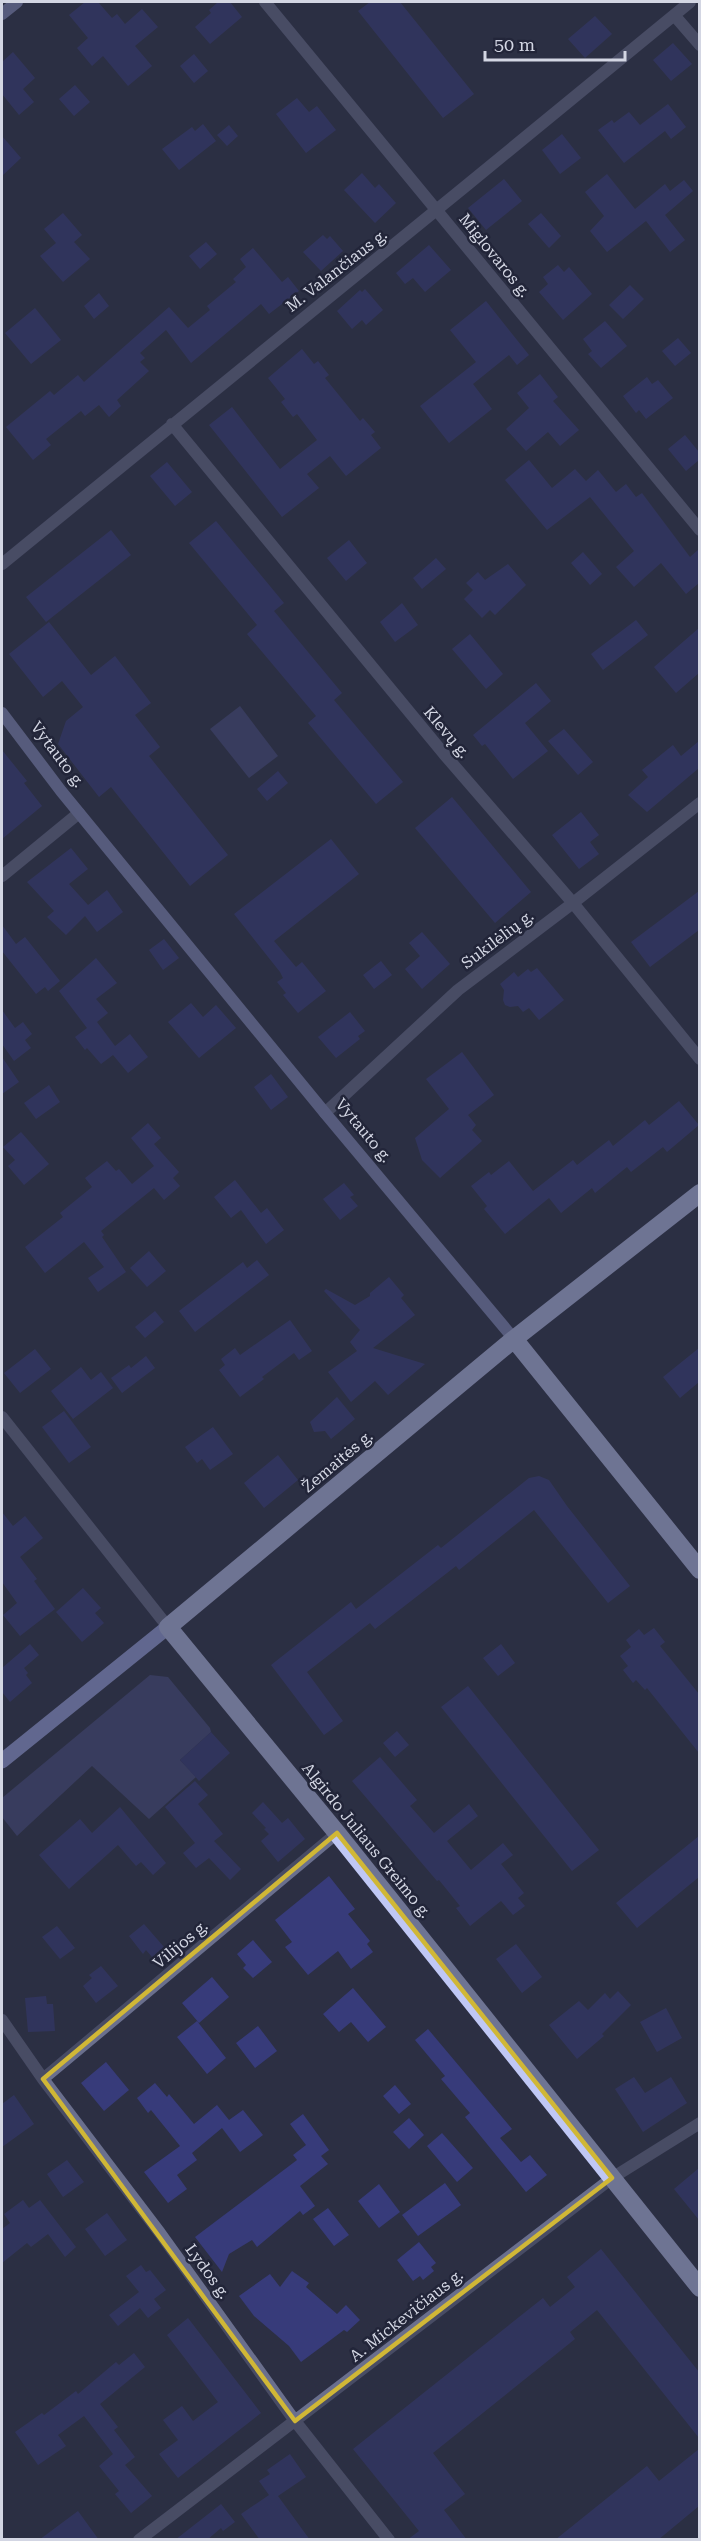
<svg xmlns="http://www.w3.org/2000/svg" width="701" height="2541" font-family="'Roboto Serif',serif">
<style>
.green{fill:#474c7e}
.building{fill:#373b7a}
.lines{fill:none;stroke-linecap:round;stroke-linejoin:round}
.street{stroke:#6a6f8d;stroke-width:12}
.secondary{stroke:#8a91c1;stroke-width:12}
.primary{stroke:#a3acea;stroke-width:15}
.highway{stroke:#bfc7f4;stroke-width:18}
.marked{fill:none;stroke:#d0b736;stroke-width:4.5;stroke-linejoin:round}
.labels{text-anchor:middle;stroke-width:5;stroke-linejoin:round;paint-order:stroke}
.street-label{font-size:16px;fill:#d3d6e3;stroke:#222539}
</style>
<rect width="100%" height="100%" fill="#2c2f43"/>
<path class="green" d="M240,706L278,756L249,778L210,729Z
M150,1675L168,1677L210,1728L211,1732L180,1760L196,1777L149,1819L92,1766L17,1836L2,1817V1798Z"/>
<path class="building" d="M85,2H98L112,18L117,14L125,24L142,9L158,27L135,46L152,66L128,86L103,56L92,66L77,48L88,38L69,15Z
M218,2H230L242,17L210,44L195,27L211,13L209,10Z
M370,2H400L474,94L443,118L358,11Z
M595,16L612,34L585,58L568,39Z
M673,43L692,64L671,81L653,60Z
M13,52L35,78L23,89L34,102L19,115L2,94V62Z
M194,54L208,71L194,83L180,66Z
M75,85L90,102L74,116L59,99Z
M297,98L309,112L317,106L336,130L306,153L276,114Z
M668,104L686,127L671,139L665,131L624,163L598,130L612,120L614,123L629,112L640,125Z
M203,124L216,141L179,170L162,149L192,127L195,131Z
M229,125L238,136L227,146L217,135Z
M562,134L581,158L560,174L542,150Z
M2,136L21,158L2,176Z
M362,173L375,188L379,184L396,203L375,223L344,190Z
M607,174L635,209L665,184L670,191L684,180L693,191L665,215L685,240L670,252L646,221L607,252L590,231L604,216L585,192Z
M504,179L522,201L486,230L468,208Z
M63,213L82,235L74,242L90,259L63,282L40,256L56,243L44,229Z
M541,213L561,236L549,248L528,224Z
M323,235L327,239L330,236L343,251L321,271L303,252Z
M206,242L217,254L200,269L189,256Z
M429,245L451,270L425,292L413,278L405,284L396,273Z
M253,248L282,282L288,277L299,291L269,314L261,304L191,363L166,330L140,353L145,358L140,362L149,371L117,400L121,406L109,417L99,405L85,416L81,411L46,439L51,445L33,460L6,427L50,391L54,395L78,375L84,382L169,307L188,328L210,310L207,306L236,282L233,279L246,267L240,259Z
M558,265L564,272L569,267L592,294L563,320L539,292L548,284L543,277Z
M630,285L644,299L623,319L609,305Z
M365,289L383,310L366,325L362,320L352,329L337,311L360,290L362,292Z
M99,293L109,306L94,319L84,306Z
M486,301L529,355L517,365L509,355L473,384L492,409L449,443L420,406L476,362L450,330Z
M35,308L61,340L31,364L5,333Z
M605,321L627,346L601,368L588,354L592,351L583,339Z
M678,338L691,353L675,366L662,351Z
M302,349L314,364L318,361L329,375L325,378L360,421L363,418L375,432L371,435L381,448L346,476L330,456L307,474L319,488L282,517L209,425L232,407L280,469L317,440L297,414L293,417L281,402L285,399L268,378Z
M540,374L558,397L553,401L579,430L560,446L548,432L526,451L506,429L529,408L517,393Z
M647,377L652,384L658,380L673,398L646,419L639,410L636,413L623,396Z
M685,435L699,452V460L686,471L668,449Z
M529,460L552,488L575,469L586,481L598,470L616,492L626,484L636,497L642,493L690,557L699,549V583L686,594L661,563L634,587L616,567L634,551L590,497L547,530L505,480Z
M167,462L192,492L175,506L150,476Z
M216,521L284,603L274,611L342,693L334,700L403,782L376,804L308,723L316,716L247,634L257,625L189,543Z
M111,530L131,555L46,622L26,597Z
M349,540L367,563L346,581L327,558Z
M583,552L602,574L590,585L571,563Z
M436,558L446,569L422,589L413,578Z
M508,564L526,585L495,615L490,610L482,618L464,599L473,590L466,583L478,572L485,580Z
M402,603L418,625L395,642L380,622Z
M636,620L648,635L603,670L591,654Z
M49,622L91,675L115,656L151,703L135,715L160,747L149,756L228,855L190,886L111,787L99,797L58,744L66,721L83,707L62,681L43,697L9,654Z
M699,628V673L676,693L654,667Z
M470,634L503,674L486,689L452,649Z
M536,683L551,701L525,723L548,751L513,779L485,744L482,746L473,735Z
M564,729L593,762L578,775L548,741Z
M699,741V768L647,812L628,795L648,777L642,770L673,745L681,756Z
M2,750L27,781L24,783L42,806L2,839Z
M278,771L288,783L267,801L257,789Z
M452,797L531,892L495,923L415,828Z
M581,812L599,835L590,842L599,854L579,869L552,835Z
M331,839L359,874L274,941L296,967L302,962L326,991L298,1013L283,995L286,993L277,982L283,978L280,972L234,914Z
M71,848L88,869L69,884L88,905L107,890L123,912L97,932L85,916L66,935L47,917L54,911L27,882Z
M699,891V930L650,967L631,942Z
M2,925L16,944L25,937L60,981L48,991L45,987L36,994L2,951Z
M422,932L450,964L422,989L405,969L420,956L409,943Z
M164,939L179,958L163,970L149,950Z
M96,958L117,983L96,999L108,1013L97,1022L115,1046L130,1034L148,1057L128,1073L113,1055L101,1064L87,1048L85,1050L75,1037L87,1028L59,991Z
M381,961L392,975L374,989L363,975Z
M537,968L564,1000L539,1020L529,1008L523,1012L518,1006L510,1007L505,1005L503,1000L504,990L500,984L514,972L518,977L528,969L531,972Z
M191,1003L203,1017L216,1005L236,1028L199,1058L168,1022Z
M2,1010L15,1028L23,1022L32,1034L25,1040L31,1048L14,1061L2,1044Z
M350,1012L365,1031L358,1036L360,1039L336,1058L318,1037Z
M462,1052L494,1095L468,1115L476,1125L472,1130L482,1141L440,1178L422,1160L415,1138L449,1109L426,1079Z
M2,1057L19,1082L2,1094Z
M271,1074L288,1097L271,1110L254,1087Z
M49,1085L60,1102L36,1119L24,1103Z
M679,1101L699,1125L667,1152L663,1147L631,1172L627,1167L595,1193L592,1188L561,1213L549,1198L505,1234L484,1209L487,1206L471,1186L489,1172L491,1175L509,1161L533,1191L573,1160L577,1165L609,1140L613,1146L645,1120L649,1125Z
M148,1123L161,1138L154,1144L179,1172L173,1178L180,1186L164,1200L154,1188L101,1231L104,1235L102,1237L126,1272L98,1292L88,1278L104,1267L84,1242L45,1273L25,1247L63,1217L60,1213L92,1187L85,1178L107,1161L116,1171L119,1169L132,1184L154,1166L131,1138Z
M21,1132L49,1164L24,1185L8,1166L15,1160L3,1147Z
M235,1180L261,1213L267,1208L284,1230L266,1244L241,1210L231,1218L214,1197Z
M344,1183L354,1195L350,1197L358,1206L340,1220L323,1199Z
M149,1251L166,1271L147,1287L130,1268Z
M257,1260L269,1275L195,1332L179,1311L243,1262L247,1268Z
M389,1277L404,1295L401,1298L415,1315L373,1348L425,1364L388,1395L375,1381L351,1402L328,1372L357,1351L350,1342L360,1330L324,1291L326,1289L355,1305L370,1296V1293Z
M155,1311L164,1322L145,1338L135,1327Z
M290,1320L312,1351L299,1360L294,1353L262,1377L264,1379L240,1397L219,1370L225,1365L221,1359L235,1348L240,1355Z
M699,1348V1382L680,1398L663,1377Z
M35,1349L51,1369L20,1393L4,1373Z
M146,1356L155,1368L122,1393L111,1378L129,1365L131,1368Z
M81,1367L91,1380L101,1372L113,1388L73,1419L51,1391Z
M337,1397L355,1419L331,1439L325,1431L314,1432L310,1422Z
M64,1411L91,1447L69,1463L42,1427Z
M213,1427L233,1454L210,1470L202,1459L197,1463L185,1447Z
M278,1455L298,1480L264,1508L244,1483Z
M539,1476L549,1480L567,1506L630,1586L608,1603L534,1510L459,1570L456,1566L375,1629L370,1623L307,1672L343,1721L324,1735L271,1665L351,1602L356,1609L438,1545L441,1548L529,1478Z
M2,1512L13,1526L25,1516L43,1538L20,1557L37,1579L34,1581L55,1609L20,1636L3,1615L17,1603L2,1582Z
M83,1588L101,1608L95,1613L104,1623L82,1642L56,1612Z
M654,1628L665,1642L660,1646L699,1694V1753L647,1688L645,1690L636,1680L633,1683L623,1670L628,1666L620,1656L631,1647L626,1640L639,1629L644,1635Z
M30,1644L39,1655L24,1668L28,1673L26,1675L32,1683L10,1702L2,1692V1668Z
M501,1644L515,1663L498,1676L483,1658Z
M468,1686L599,1850L572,1871L441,1707Z
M397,1731L409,1745L395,1757L383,1743Z
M211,1732L230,1753L199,1781L180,1760Z
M380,1757L417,1800L410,1806L434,1833L469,1804L478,1816L447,1841L471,1870L503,1843L513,1855L501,1864L524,1893L518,1898L525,1906L513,1915L501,1901L470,1926L456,1908L460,1906L439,1880L437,1881L352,1781Z
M195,1781L208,1795L198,1804L223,1834L214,1841L241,1869L230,1880L209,1858L196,1868L183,1853L195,1843L165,1807Z
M263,1802L282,1823L288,1818L305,1839L278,1862L261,1841L269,1834L264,1829L266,1828L252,1813Z
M120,1807L166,1863L153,1875L141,1862L136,1866L118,1845L69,1889L39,1855L80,1819L92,1833Z
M699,1836V1877L637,1928L616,1903Z
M329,1876L355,1909L348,1914L370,1941L367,1944L373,1952L351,1969L338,1951L308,1975L285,1947L292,1942L275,1920Z
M144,1924L164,1947L152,1957L146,1950L143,1954L129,1936Z
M57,1926L75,1948L60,1959L42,1937Z
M253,1940L272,1962L253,1978L243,1968L246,1965L237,1954Z
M516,1944L542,1977L522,1993L496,1959Z
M101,1966L118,1986L96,2003L83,1986L92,1978L89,1975Z
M212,1977L229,1997L199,2023L182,2003Z
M353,1988L386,2027L368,2042L351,2022L339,2032L323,2014Z
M618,1991L631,2005L602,2034L604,2036L577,2059L549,2025L579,2001L588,2010L605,1993L610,1999Z
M46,1996L47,2004H53L55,2031L28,2032L25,1998Z
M666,2008L682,2038L657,2052L640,2022Z
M197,2021L226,2058L207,2074L177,2037Z
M258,2026L277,2051L255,2068L236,2043Z
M428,2029L512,2129L500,2138L521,2162L530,2155L547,2175L526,2192L465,2117L470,2113L441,2079L445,2076L415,2040Z
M106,2062L129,2090L104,2111L81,2083Z
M634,2077L645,2093L671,2077L687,2103L643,2132L615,2089Z
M155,2083L167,2097L169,2094L194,2124L217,2105L229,2120L243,2110L263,2135L240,2152L222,2128L192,2153L197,2160L177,2175L187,2189L168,2203L144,2172L180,2146L151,2110L148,2113L137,2098Z
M395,2085L411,2104L399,2114L383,2096Z
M14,2095L34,2124L2,2147V2104Z
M303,2114L329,2150L321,2156L328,2164L300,2186L315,2206L303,2215L300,2211L257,2247L252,2240L229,2254L222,2272L195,2237L297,2160L293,2155L306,2145L290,2124Z
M409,2118L424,2135L409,2149L393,2132Z
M442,2133L473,2168L457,2182L427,2146Z
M67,2160L84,2182L63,2197L47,2174Z
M699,2168V2220L674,2189Z
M445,2183L461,2205L418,2236L402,2215Z
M379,2184L400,2212L379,2228L358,2201Z
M23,2200L29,2208L40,2200L76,2247L65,2257L48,2234L31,2247L27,2243L2,2263V2229L10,2223L4,2214Z
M328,2208L349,2235L334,2246L313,2219Z
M107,2213L127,2240L105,2256L85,2229Z
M419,2242L436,2263L431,2267L434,2271L423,2280L420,2276L413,2281L397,2260Z
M601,2249L699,2372V2438L597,2310L570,2332L575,2339L433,2453L465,2494L444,2510L467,2540H407L419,2531L353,2449L543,2298L550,2307L575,2287L567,2277Z
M141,2265L146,2272L150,2270L166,2290L154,2299L161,2308L148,2318L140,2308L118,2326L109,2315L139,2292L126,2276Z
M292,2271L309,2283L306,2287L337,2314L346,2305L360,2320L347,2332L344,2330L301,2362L289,2346L254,2316L239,2296L270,2274L280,2287Z
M188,2318L261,2413L178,2478L159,2454L178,2440L163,2420L182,2406L193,2421L218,2402L167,2335Z
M134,2353L145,2367L100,2404L118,2427L114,2430L135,2457L125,2465L152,2496L131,2513L115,2494L119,2491L99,2466L113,2454L84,2416L58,2435L66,2446L38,2465L15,2432L42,2413L44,2415L76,2391L78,2394L116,2362L119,2365Z
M699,2449V2506L658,2540H555L647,2466L659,2481Z
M290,2454L306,2477L278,2496L310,2540H260L241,2514L269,2495L259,2481L270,2474L267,2470Z
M221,2504L235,2522L223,2531L221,2528L207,2540H175Z
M78,2511L99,2540H39Z"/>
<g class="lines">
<path class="street" d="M265,2L700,530
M674,15L700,45
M172,424L444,754L573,903L700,1059
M2,564C230,376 462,191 690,2
M2,876L79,813
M325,1113L458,990L573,903L700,803
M2,1417L168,1627
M2,2020L43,2079L160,2233L295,2421L389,2540
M43,2079L337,1833
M139,2540L612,2178L700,2123"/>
<path class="secondary" d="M2,14L17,2
M2,713L61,791L325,1113L514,1339"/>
<path class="primary" d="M2,1761L168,1627"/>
<path class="highway" d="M700,1193L514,1339L168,1627L337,1833L700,2288
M514,1339L700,1570"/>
</g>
<path d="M0 0H701V2541H0ZM337,1833L612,2178L295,2421L43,2079Z" fill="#2c2f43" fill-opacity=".55" fill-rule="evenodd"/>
<path class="marked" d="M337,1833L612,2178L295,2421L43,2079Z"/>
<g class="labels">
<g class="street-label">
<text transform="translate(495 255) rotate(51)" y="6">Miglovaros g.</text>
<text transform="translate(336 270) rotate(-38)" y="6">M. Valančiaus g.</text>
<text transform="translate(447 732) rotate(50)" y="6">Klevų g.</text>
<text transform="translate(58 754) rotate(53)" y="6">Vytauto g.</text>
<text transform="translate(497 939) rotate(-37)" y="6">Sukilėlių g.</text>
<text transform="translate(364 1130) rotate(50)" y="6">Vytauto g.</text>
<text transform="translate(337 1461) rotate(-40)" y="6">Žemaitės g.</text>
<text transform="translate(367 1840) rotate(51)" y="6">Algirdo Juliaus Greimo g.</text>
<text transform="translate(180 1944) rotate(-40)" y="6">Vilijos g.</text>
<text transform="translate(208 2271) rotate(54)" y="6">Lydos g.</text>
<text transform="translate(406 2315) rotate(-38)" y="6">A. Mickevičiaus g.</text>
</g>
</g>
<rect width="701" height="2541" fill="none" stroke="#d3d6e3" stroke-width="6"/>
<path d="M485 51v9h140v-9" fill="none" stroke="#d3d6e3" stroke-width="3"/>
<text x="494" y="51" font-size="18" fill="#d3d6e3" stroke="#222539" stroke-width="4.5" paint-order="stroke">50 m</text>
</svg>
